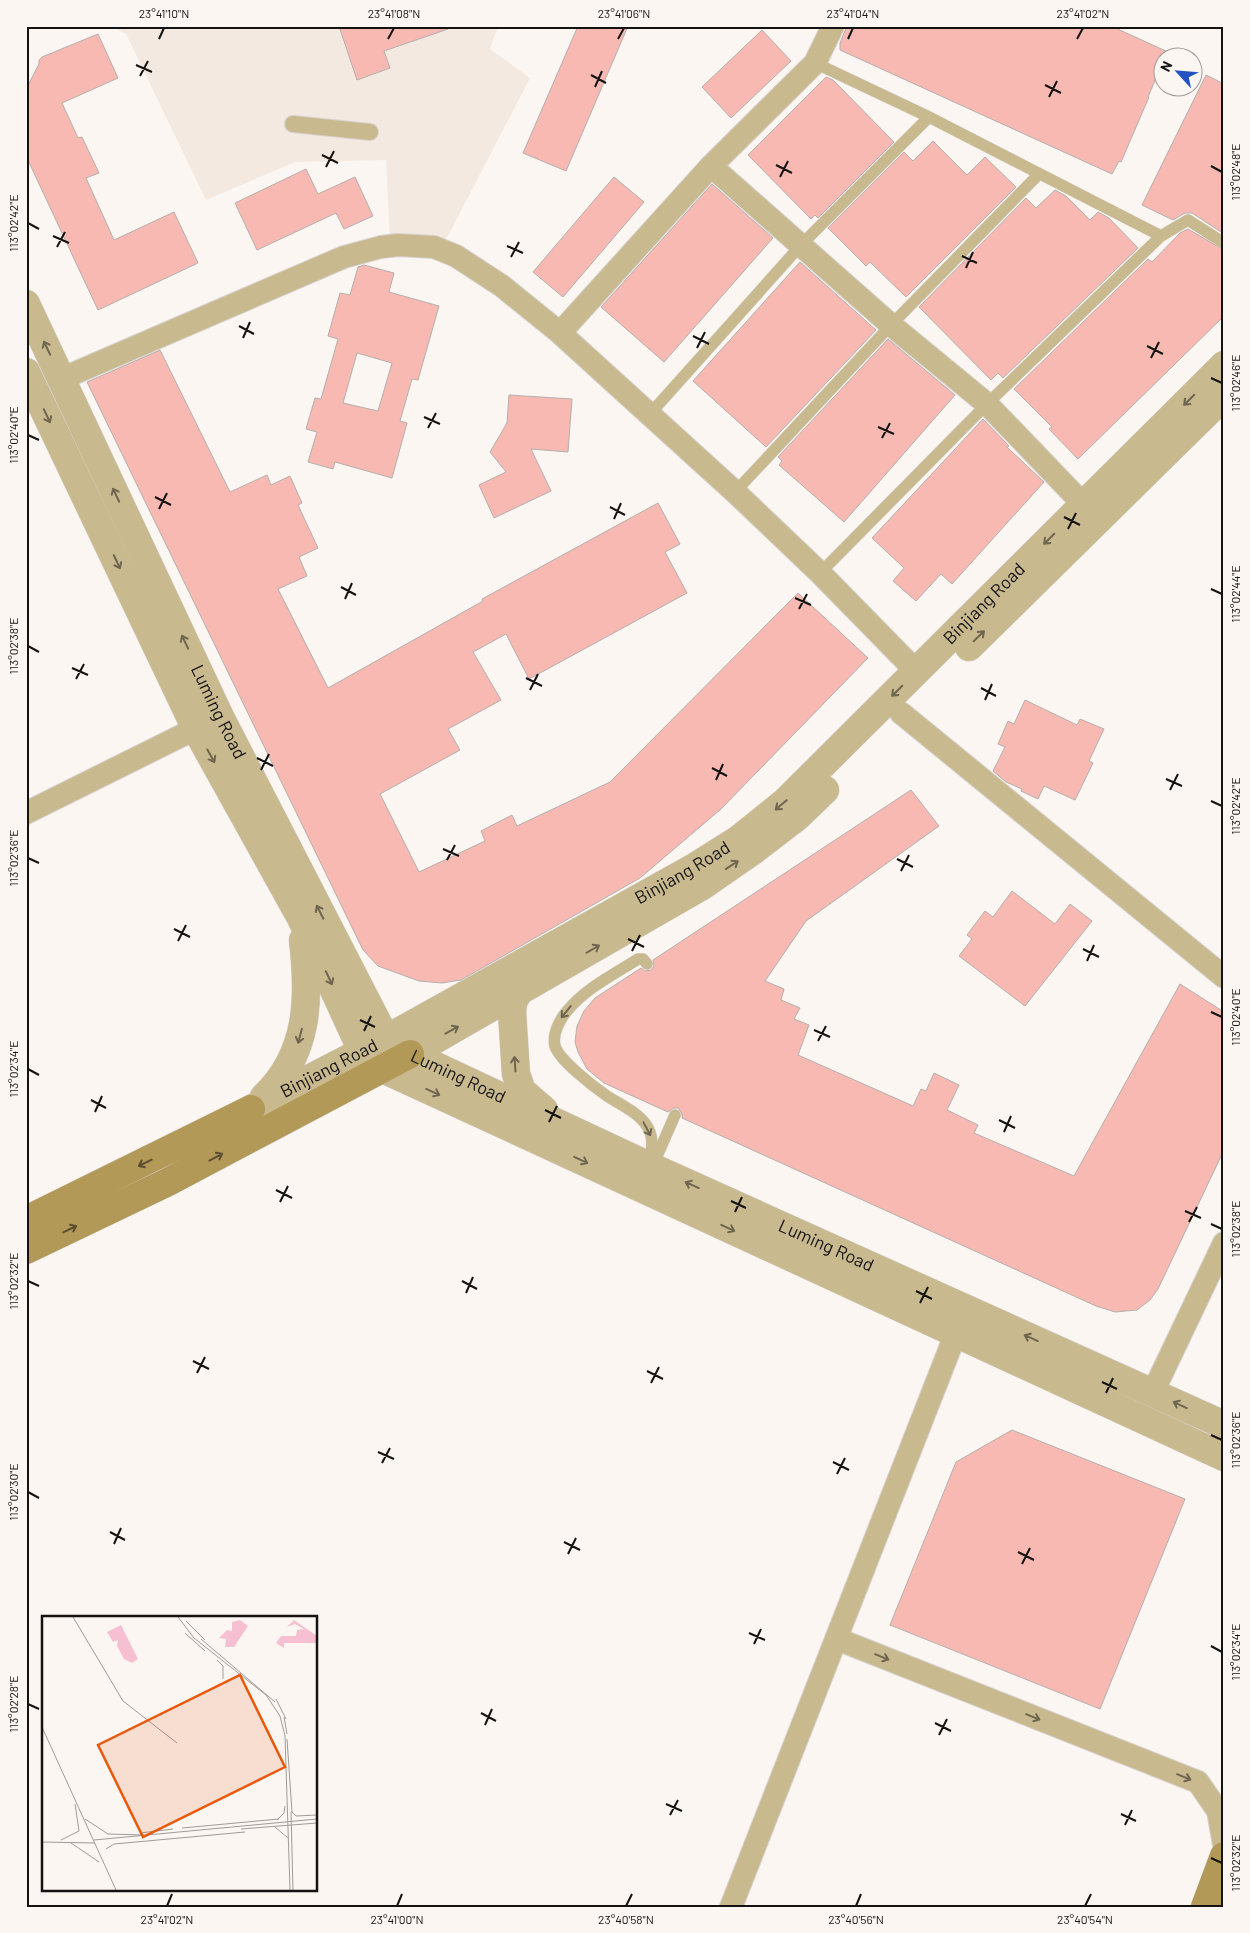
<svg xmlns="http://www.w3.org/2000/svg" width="1250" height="1933" font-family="Barlow,sans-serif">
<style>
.built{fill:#f4e9e0}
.building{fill:#f7b9b1;stroke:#b5afae;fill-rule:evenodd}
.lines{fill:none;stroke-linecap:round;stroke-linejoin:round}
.service-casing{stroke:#d6d2ce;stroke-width:12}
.pedestrian-casing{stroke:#d6d2ce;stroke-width:18}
.minor-casing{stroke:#d6d2ce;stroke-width:24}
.tertiary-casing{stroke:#d6d2ce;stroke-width:29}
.secondary-casing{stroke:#d6d2ce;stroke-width:29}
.service{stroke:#c9b98e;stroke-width:11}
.pedestrian{stroke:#c9b98e;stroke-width:16}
.minor{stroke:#c9b98e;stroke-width:22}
.tertiary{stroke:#c9b98e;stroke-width:28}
.secondary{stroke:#b29957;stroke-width:28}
.oneway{stroke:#6f6650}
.oneway2{stroke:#5c4f31}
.ticks{fill:none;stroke:#151312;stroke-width:2}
.labels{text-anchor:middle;stroke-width:4;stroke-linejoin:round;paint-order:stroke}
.street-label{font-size:18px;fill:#151312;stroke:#fbf6f2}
.inset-road{fill:none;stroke:#9f9b98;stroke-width:1}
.view{fill:#e8590c;fill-opacity:0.15;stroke:#e8590c;stroke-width:2.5}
.inset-edge{fill:none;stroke:#151312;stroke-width:2.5}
.neatline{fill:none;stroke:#151312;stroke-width:2}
.ticks-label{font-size:12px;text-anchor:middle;fill:#151312}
</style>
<rect width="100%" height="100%" fill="#fbf6f2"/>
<path class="built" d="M110,26H498L490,49L530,78L447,238L390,239L386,160L295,162L206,200L126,34Z"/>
<path class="building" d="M339,26H448V29L384,51L390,68L357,80Z
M578,26H628L566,171L523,153Z
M847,26H1111L1168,52L1166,58H1162V64L1148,97H1149L1121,162L1119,161L1112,174L840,50V43Z
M762,30L791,61L731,118L702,87Z
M98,34L118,78L62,103L78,138L82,137L99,173L86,178L114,240L174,212L198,263L98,310L26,156V89L39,64V60L42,57Z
M1206,75L1224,84V234L1192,213H1185L1173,220L1142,205Z
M826,77L833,80L894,142L818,218L815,215L811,219L748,155Z
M933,141L967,175L985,157L1016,187L906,297L870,262L866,266L828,228L904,152L913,161Z
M306,169L318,194L355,177L373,216L344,229L336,213L257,250L235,203Z
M614,177L644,202L563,297L533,272Z
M712,184L773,238L664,362L601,307Z
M1055,190L1066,196L1090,220L1098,212L1109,218L1138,248L1003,378L998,373L991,380L919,307L1026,198L1036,208Z
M1188,229L1224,250V316L1078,459L1049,429L1052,427L1014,389L1148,259L1152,262L1180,233Z
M800,262L876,330L766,447L693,381Z
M364,265L394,273L389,292L439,306L418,380L412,379L400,421L407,423L392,478L335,462L333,469L308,462L317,432L306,429L315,398L321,399L338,339L328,336L340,293L350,295L358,267ZM357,353L392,363L378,411L343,403Z
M888,339L955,395L844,522L779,465L782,461L778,457Z
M160,350L230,492L267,475L271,485L290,476L302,503L298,505L318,548L299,557L307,576L278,589L328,688L483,601L482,599L658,503L680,544L665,552L687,593L529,679L506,634L473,652L501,700L448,729L460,750L380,794L419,872L485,841L481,831L512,815L517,826L610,782L798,593L868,658L721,809L640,878L461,980L442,983L419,981L378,966L363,950L87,382Z
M509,395L572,399L568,452L531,449L551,491L494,518L479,485L506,472L490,452L507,423Z
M983,419L1009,446L1007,447L1044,482L952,584L941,574L916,601L893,581L904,568L872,538Z
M1025,700L1077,725L1080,719L1104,729L1089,761L1093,763L1075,800L1044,786L1038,799L1021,791L1022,789L1006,782L993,771L1005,747L998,744L1008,721L1014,724Z
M911,790L939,826L806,921L765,981L784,989L781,1000L800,1008L794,1019L809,1025L798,1055L913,1106L921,1089L926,1091L934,1073L959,1085L947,1110L978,1125L974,1133L1074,1176L1180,984L1224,1012V1150L1158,1289L1150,1300L1137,1310L1115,1312L1096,1306L682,1118V1114L678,1108H674L668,1112L604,1083L587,1069L578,1052L575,1042L577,1026L584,1011L595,998L641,968L645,971L651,970L654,966L653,960Z
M1012,891L1055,924L1070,904L1092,921L1025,1006L959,956L972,939L967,935L985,911L993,917Z
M1012,1430L1185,1499L1100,1709L890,1625L956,1462Z"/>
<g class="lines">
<g class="service-casing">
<path id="service" d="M815,63L929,117L1161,236L1188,220L1224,243
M649,415L801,245L929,117
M735,492L891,325L1039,174
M820,573L987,404L1161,236
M654,1163L675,1115
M647,1165C651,1155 654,1143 650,1132C643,1114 622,1106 607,1096C594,1087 559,1060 555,1046C552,1034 560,1019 567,1011C586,988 613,975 638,959H643L647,964"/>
</g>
<g class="pedestrian-casing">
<path id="pedestrian" d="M293,124L370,132"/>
</g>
<g class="minor-casing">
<path id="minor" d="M711,166L891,325L987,404L1084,505
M560,333L711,166L815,63L833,26
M61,379L344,257L381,247L398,245L434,247L456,256L502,286L560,333L735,492L820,573L917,672
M901,713L1224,977
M26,813L211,721
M1153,1392L1224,1243
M837,1639L1198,1782L1218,1811L1224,1845
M731,1907L956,1333"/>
</g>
<g class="tertiary-casing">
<g id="tertiary">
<path id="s1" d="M26,304L220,717L386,1039L410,1054L647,1165L1224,1425"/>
<path d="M26,372L196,729L301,918L362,1051L383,1069L1224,1457"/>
<path d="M969,647L1224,396"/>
<path d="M518,993L513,1002L512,1012L516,1074L522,1091L544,1110"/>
<path d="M410,1054L702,886L754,850L797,817L825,790"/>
<path d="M264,1097C309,1054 310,998 303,940"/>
<path id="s2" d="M251,1109L386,1039L693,868L739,839L785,802L1224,365"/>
</g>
</g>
<g class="secondary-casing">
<path id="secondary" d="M26,1220L251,1109
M26,1250L168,1182L410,1054
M1205,1907L1224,1856"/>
</g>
<use href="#service" class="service"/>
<use href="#pedestrian" class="pedestrian"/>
<use href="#minor" class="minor"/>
<use href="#tertiary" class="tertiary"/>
<use href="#secondary" class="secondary"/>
</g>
<defs><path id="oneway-shaft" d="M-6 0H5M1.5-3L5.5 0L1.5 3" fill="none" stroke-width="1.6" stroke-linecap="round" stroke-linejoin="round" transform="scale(1.25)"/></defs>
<g class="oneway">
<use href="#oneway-shaft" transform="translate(47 348) rotate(-115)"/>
<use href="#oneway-shaft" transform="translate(1189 400) rotate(135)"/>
<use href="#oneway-shaft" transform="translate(47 416) rotate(65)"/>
<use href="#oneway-shaft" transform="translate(116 495) rotate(-115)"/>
<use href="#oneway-shaft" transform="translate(1049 539) rotate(135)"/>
<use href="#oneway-shaft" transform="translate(117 562) rotate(65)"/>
<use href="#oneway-shaft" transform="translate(979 636) rotate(-44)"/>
<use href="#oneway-shaft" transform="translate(185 642) rotate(-115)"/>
<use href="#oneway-shaft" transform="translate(897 691) rotate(135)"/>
<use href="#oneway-shaft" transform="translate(211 756) rotate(61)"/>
<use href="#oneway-shaft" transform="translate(781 805) rotate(140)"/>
<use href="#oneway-shaft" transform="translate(732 865) rotate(-34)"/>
<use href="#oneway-shaft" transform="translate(320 912) rotate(-117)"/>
<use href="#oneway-shaft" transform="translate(593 949) rotate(-30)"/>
<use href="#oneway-shaft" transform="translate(329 978) rotate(65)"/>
<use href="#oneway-shaft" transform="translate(566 1012) rotate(129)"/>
<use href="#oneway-shaft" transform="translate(452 1030) rotate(-29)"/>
<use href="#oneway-shaft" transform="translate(300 1036) rotate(105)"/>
<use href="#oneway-shaft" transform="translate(515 1064) rotate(-94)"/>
<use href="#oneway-shaft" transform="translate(433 1092) rotate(25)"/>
<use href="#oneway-shaft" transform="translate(647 1129) rotate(62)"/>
<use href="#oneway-shaft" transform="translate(581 1160) rotate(25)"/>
<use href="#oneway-shaft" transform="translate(692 1185) rotate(-156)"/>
<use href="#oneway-shaft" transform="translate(728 1228) rotate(25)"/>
<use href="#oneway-shaft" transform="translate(1031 1338) rotate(-156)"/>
<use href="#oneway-shaft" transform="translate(1180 1405) rotate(-155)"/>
<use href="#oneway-shaft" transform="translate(882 1657) rotate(22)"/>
<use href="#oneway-shaft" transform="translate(1033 1717) rotate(22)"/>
<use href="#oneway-shaft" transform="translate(1184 1777) rotate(22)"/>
</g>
<g class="oneway2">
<use href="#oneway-shaft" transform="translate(216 1157) rotate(-28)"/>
<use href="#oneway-shaft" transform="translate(145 1163) rotate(154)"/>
<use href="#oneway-shaft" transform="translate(70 1229) rotate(-26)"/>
</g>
<path class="ticks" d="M159,39L164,28M388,39L394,28M618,39L624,28M848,39L853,28M1077,39L1083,28M136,65L152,72M591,75L606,83M140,76L148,61M1045,85L1061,93M595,87L602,71M1049,97L1057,81M322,155L338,163M776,165L792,173M1211,166L1222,172M326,167L334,151M780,177L788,161M28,223L39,229M53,236L69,243M507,246L523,253M57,247L65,232M962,256L977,263M511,257L519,242M966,268L973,252M239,326L254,334M693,336L709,344M243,338L250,322M1147,346L1163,354M697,348L705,332M1151,358L1159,342M1211,378L1222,383M424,417L440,424M878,427L894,434M428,428L436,413M28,435L39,440M882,438L890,423M155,497L171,505M610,507L625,515M159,509L167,493M1064,517L1080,525M614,519L621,503M1068,529L1076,513M341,587L356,595M1211,589L1222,594M795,598L811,605M345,599L352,583M799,609L807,594M28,646L39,652M72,668L88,675M526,678L542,686M76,679L84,664M981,688L996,696M530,690L538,674M985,700L992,684M257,758L273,766M712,768L727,776M261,770L269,754M1166,779L1182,786M716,780L723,764M1170,790L1178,774M1211,801L1222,806M443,849L459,856M28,858L39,863M897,859L913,867M447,860L455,845M901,871L909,855M174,929L190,937M628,939L644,947M178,941L186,925M1083,949L1099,957M632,951L640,935M1087,961L1094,945M1211,1012L1222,1017M360,1020L375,1027M814,1030L830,1037M364,1031L371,1016M818,1041L826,1026M28,1069L39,1075M91,1100L106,1108M545,1110L561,1118M95,1112L102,1096M999,1120L1015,1128M549,1122L557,1106M1004,1132L1011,1116M276,1190L292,1198M731,1201L746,1208M280,1202L288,1186M1185,1211L1201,1218M735,1212L742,1197M1189,1222L1197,1207M1211,1224L1222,1229M28,1281L39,1286M462,1281L477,1289M916,1291L932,1299M466,1293L473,1277M920,1303L928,1287M193,1361L209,1369M647,1371L663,1379M197,1373L205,1357M1102,1382L1117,1389M651,1383L659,1367M1106,1393L1113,1378M1211,1435L1222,1440M378,1452L394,1459M833,1462L849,1470M382,1463L390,1448M837,1474L845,1458M28,1492L39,1498M110,1532L125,1540M564,1542L580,1550M114,1544L121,1528M1018,1552L1034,1560M568,1554L576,1538M1022,1564L1030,1548M749,1633L765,1640M754,1644L761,1629M1211,1646L1222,1652M28,1704L39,1709M481,1713L496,1721M935,1723L951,1731M485,1725L492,1709M939,1735L947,1719M666,1804L682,1811M1121,1814L1136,1821M670,1815L678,1800M1125,1825L1132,1810M1211,1858L1222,1863M167,1906L172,1894M397,1906L402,1894M626,1906L632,1894M856,1906L861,1894M1085,1906L1091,1894"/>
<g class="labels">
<g class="street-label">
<text dy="6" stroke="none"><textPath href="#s2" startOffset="898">Binjiang Road</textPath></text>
<text dy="6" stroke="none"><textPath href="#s1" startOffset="451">Luming Road</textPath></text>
<text dy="6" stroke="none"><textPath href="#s2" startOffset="492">Binjiang Road</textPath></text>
<text dy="6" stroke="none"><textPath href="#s2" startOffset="88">Binjiang Road</textPath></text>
<text dy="6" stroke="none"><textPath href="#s1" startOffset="900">Luming Road</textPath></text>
<text dy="6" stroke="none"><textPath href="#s1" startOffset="1305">Luming Road</textPath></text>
</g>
</g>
<g transform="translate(42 1616)">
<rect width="275" height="275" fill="#fbf6f2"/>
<path d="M198,4L206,10L192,31H183L184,23L177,22L185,14L190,15V6ZM252,4L275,20V27H242V32L234,27L239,20H254L255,14L262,13L253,8L245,11ZM79,9L96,43L90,47L82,43L75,30L76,24L71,26L65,16Z" fill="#f7c0d2"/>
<path class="inset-road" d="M31,1L81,85L135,127M136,1L152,22L224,79L238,100L243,120L248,274M144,5L163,24M143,17L163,35M159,23L233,86M175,44L181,50V63M234,83L244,103M242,101L245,118M0,111L74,274M245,123L250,196M249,195L254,200L275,199M249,196L251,274M43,203L66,218L102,219M235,204L242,197L243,190M233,211L246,222M140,212L237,203M199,213L275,207M98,217L131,213M19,224L37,215L33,188M52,224L275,203M0,226L53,227M29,227L57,246M64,233L72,228L203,216"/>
<path class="view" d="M198,59L243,151L101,221L56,129Z"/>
<rect width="275" height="275" class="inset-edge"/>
</g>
<rect width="1250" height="1933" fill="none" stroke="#fbf6f2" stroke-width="55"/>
<g transform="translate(1178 72) rotate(296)"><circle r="24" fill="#fbf6f2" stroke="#9f9b98"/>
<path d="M0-4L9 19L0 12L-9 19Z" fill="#2453c1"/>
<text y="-8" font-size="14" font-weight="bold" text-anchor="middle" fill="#151312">N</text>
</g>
<rect x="28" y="28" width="1194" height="1878" class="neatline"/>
<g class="ticks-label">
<text x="164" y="18">23°41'10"N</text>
<text x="394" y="18">23°41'08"N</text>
<text x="624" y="18">23°41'06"N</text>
<text x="853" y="18">23°41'04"N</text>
<text x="1083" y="18">23°41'02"N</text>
<text transform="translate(1236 172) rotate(-90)" y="4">113°02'48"E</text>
<text transform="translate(14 223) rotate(-90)" y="4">113°02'42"E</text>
<text transform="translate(1236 383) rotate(-90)" y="4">113°02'46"E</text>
<text transform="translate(14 435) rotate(-90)" y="4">113°02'40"E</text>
<text transform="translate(1236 594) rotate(-90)" y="4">113°02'44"E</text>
<text transform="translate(14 646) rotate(-90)" y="4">113°02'38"E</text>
<text transform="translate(1236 806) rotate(-90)" y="4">113°02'42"E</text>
<text transform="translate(14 858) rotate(-90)" y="4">113°02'36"E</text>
<text transform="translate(1236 1017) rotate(-90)" y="4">113°02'40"E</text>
<text transform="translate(14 1069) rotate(-90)" y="4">113°02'34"E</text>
<text transform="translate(1236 1229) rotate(-90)" y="4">113°02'38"E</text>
<text transform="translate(14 1281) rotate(-90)" y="4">113°02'32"E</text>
<text transform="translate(1236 1440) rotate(-90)" y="4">113°02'36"E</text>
<text transform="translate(14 1492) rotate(-90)" y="4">113°02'30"E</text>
<text transform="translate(1236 1652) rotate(-90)" y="4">113°02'34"E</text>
<text transform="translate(14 1704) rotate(-90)" y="4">113°02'28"E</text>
<text transform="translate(1236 1863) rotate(-90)" y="4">113°02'32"E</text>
<text x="167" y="1924">23°41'02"N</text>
<text x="397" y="1924">23°41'00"N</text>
<text x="626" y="1924">23°40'58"N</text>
<text x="856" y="1924">23°40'56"N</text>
<text x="1085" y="1924">23°40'54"N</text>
</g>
</svg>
